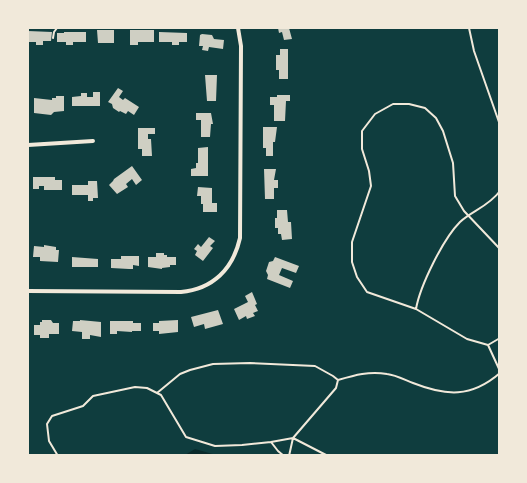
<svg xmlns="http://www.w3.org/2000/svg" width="527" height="483" font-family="'IBM Plex Serif',serif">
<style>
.water{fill:#0a2a2b}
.building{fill:#cfcfc3}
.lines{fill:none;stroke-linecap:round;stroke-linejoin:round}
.service{stroke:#f1e9da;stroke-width:2}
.minor{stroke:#f1e9da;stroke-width:4}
</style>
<rect width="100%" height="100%" fill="#0f3d3e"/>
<path class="water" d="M195,449L216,455H185Z"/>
<path class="building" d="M278,28H289L292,39L284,40L282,32L279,33Z
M97,30H114V43H98Z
M130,30H154V42H138V45H130Z
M28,31L52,32L51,41H43V45H36V42H28Z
M64,32H86V42H73V45H66V42H57V33H64Z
M159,32L187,33V42H179V45H172V42H159Z
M202,34L212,35L214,39L224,40L223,49L209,47L208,51L202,50L203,46H199L200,35Z
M280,49H288V79H279V70H276V55H280Z
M205,75H217L216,101H207Z
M118,88L123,91L119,97L123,100L125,98L139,107L134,115L128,111L126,114L120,111L119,112L113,108L112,104L108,102Z
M93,92H100V106H72V97L81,96V93H87V97H93Z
M277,95H290V101H286L285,121H274V105H270V97H277Z
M56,96H64V111L54,112L51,115L34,113V98L52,100V98H56Z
M196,113H211L213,124H211L210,137H201V120H196Z
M263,127H277L275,142H273V156H266V148H263Z
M138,128H155V134H148V139H151L152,156H142V149H138Z
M208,147V176H191V169L196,168V163H198V148Z
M132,166L142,180L136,185L132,179L126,184L128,187L117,194L109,185L113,181L114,179Z
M264,169H276L274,180H278V188H274V199H265Z
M33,177H55V180H62V190H44V186H39V189H33Z
M88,181H97L98,198H93V201H88V195H72V185H88Z
M198,187L212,188V203H217V212H203V204H201V196H197Z
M277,210H287L288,222H291L292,239L282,240L281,234H278V228H275V218H277Z
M209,237L215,241L210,246L213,248L203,261L195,255L197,251L194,249L198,244L201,247Z
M44,245L56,247V250H59L58,262L40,261V257H33L34,246L44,247Z
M156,253H164V255H167V257H176V265H170V267L162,268V269L148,267V257H156Z
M121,256H139V266L133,265V269H129L111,268V259H121Z
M72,257L98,259V267H72Z
M275,257L299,266L296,273L282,268L279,275L293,281L290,288L267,279L268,275L266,271L269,262L273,261Z
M252,292L257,304L255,305L258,311L253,313L255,316L247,319L246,316L239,320L234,309L248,302L245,296Z
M218,310L223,324L205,329L204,324L194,327L191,317Z
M42,320H51L53,323H59V334H49V338H40V335H34V325H40V322H42Z
M80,320L101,322V337L90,335V339H82V332L72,331L73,321H80Z
M178,320V332L159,334V331H153V323H159V321Z
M110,321H133V323H141V331H132V332L117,331V334H110Z"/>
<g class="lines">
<path class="service" d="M469,28L474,51L500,125
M53,38L54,32L57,28
M500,249L464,211L455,196L453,163L443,131L436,118L425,108L409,104H393L375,114L362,131V149L369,171L371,186L352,242V262L357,277L367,292L416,309L467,339L488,345L500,338
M416,309C420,286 443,239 460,222C472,211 489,206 500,191
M488,345L500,371
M338,380C355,375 369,371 387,374C396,375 405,380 413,383C446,396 471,398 500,373
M157,393L180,374L190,370L213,364L250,363L315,366L333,376L338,380L336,388L293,438L271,442
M58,456L49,441L47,424L52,416L83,406L93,396L135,387L147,388L161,395L186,437L215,446L242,445L271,442L278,451L284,456
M289,456L293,438L328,456"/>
<path class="minor" d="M28,145L93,141
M28,291L181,292C213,289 233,269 240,238L241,46L238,28"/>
</g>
<rect width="527" height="483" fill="none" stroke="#f1e9da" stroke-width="58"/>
</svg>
